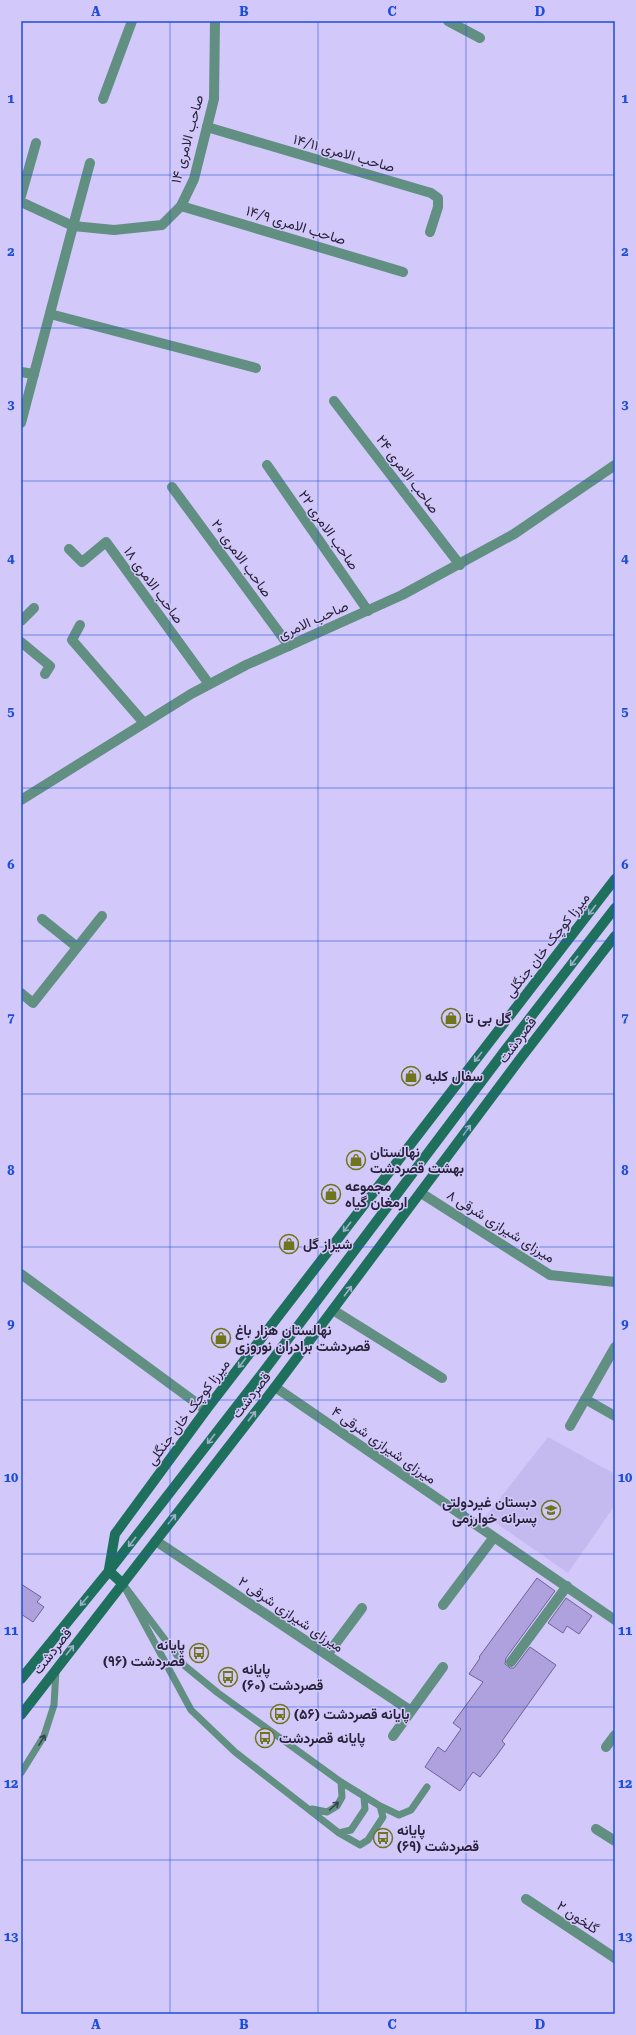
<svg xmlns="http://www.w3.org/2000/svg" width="636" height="2035" font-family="'Roboto Serif',Vazirmatn,serif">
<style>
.built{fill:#c4baef}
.building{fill:#aea1dd;stroke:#6f6299}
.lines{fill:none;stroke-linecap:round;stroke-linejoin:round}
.service{stroke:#618f82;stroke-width:7}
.pedestrian{stroke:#618f82;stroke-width:10}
.minor{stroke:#618f82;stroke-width:10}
.tertiary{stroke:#618f82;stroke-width:10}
.secondary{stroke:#1e705d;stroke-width:10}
.oneway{stroke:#9caeca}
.oneway2{stroke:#38434f}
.grid{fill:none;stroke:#1d4ed8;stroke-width:1;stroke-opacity:0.55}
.labels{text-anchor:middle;stroke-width:3;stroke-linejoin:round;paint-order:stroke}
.street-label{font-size:14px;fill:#272239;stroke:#d2c8f9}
.poi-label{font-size:14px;font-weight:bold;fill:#272239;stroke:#d2c8f9;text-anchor:start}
.neatline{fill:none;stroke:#1d4ed8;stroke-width:1.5}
.grid-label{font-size:13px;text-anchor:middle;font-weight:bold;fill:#1d4ed8}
</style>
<rect width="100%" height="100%" fill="#d2c8f9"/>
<path class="built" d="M548,1437L615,1474V1505L568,1573L486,1516Z"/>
<path class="building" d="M537,1578L555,1591L506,1658L505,1664L510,1668H514L530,1647L556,1665L502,1741L505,1744L497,1755L480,1777L473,1772L460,1791L425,1767L438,1747L445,1752L461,1729L453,1723L483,1682L469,1674L480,1658L479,1657Z
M21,1584L41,1597L37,1602L44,1607L33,1622L21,1614Z
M566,1598L592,1616L579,1634L567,1626L563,1633L548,1623Z"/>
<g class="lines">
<path class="service" d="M123,1584L185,1666L218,1693L341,1782L380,1806L383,1817L368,1840L360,1845L339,1833L235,1752L191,1710Z
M21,1773L44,1736L54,1705L56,1670
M380,1806L399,1815L411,1810L427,1787
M312,1809L327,1812L337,1806L342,1797L341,1782
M339,1833L351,1830L365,1809L364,1797"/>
<path class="pedestrian" d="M21,1274L206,1410"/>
<path class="minor" d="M448,21L480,38
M103,99L132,21
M207,127L431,193L438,198V207L430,232
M21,196L36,143
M21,202L73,226L90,163
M181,206L403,272
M50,314L256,368
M21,372L34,374
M334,401L460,565
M267,465L368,611
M172,487L289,646
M69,549L82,562L106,542L209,684
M21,621L34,608
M80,625L72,640L144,723
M21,642L50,666L45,674
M42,919L77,947
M21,993L33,1003L102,916
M421,1193L550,1275L615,1282
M333,1310L442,1378
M275,1387L615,1620
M585,1399L615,1416
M570,1426L615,1347
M156,1541L411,1711
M443,1605L494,1537
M327,1655L362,1608
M511,1662L567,1586
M393,1736L443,1667
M606,1747L615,1735
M596,1829L615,1841
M526,1899L615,1958"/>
<path class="tertiary" d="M21,423L73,226L114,230L162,225L181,206L194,179L214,99L215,21
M21,800L191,694L246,665L402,595L514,534L615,465"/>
<path class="secondary" d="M109,1569L115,1534L206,1410L615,879
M109,1571L123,1584
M21,1679L109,1571L261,1375L506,1049L615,908
M21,1715L275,1387L520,1059L615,936"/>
</g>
<defs><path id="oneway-shaft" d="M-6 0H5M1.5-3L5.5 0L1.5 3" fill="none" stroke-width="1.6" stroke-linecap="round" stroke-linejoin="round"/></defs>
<g class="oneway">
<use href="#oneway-shaft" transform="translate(592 910) rotate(128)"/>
<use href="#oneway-shaft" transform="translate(574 961) rotate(128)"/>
<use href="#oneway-shaft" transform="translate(478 1057) rotate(128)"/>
<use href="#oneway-shaft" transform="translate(467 1130) rotate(-54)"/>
<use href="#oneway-shaft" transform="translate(347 1227) rotate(128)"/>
<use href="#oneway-shaft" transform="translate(348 1291) rotate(-53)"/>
<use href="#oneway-shaft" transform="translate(242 1363) rotate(128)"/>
<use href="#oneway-shaft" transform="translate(252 1416) rotate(-52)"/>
<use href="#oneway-shaft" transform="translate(211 1439) rotate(128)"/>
<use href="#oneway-shaft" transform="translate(172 1519) rotate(-52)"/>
<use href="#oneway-shaft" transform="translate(132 1542) rotate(128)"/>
<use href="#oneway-shaft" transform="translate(84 1601) rotate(130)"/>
<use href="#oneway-shaft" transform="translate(70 1650) rotate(-52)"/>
</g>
<g class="oneway2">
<use href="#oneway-shaft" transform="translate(42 1740) rotate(-60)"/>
<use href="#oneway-shaft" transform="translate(334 1806) rotate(-42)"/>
</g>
<path class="grid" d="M170,21V2014M318,21V2014M466,21V2014M21,175H615M21,328H615M21,481H615M21,635H615M21,788H615M21,941H615M21,1094H615M21,1247H615M21,1400H615M21,1554H615M21,1707H615M21,1860H615"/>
<defs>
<g id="shop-ring" transform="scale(1)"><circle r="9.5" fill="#d2c8f9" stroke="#6e751d" stroke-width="1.5"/><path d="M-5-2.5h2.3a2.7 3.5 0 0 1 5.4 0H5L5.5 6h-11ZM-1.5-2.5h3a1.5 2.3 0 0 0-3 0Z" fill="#6e751d"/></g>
<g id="school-ring" transform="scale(1)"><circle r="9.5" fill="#d2c8f9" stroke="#6e751d" stroke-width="1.5"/><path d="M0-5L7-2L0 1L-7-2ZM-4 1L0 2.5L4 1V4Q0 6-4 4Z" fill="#6e751d"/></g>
<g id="bus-ring" transform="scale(1)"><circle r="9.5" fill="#d2c8f9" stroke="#6e751d" stroke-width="1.5"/><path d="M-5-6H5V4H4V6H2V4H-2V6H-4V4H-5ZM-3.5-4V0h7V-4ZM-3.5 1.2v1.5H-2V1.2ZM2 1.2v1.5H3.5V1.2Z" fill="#6e751d"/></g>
</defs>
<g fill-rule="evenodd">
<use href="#shop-ring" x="451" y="1018"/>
<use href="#shop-ring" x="411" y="1076"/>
<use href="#shop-ring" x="356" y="1160"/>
<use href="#shop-ring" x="331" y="1194"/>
<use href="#shop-ring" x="289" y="1244"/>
<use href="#shop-ring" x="221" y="1338"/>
<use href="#school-ring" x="551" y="1510"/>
<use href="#bus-ring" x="199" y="1653"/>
<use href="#bus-ring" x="228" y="1677"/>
<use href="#bus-ring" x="280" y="1714"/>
<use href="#bus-ring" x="265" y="1738"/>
<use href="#bus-ring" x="383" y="1838"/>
</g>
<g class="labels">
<g class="street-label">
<text transform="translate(187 139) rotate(-75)" y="5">۱۴ صاحب الامری</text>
<text transform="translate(344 153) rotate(16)" y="5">۱۴/۱۱ صاحب الامری</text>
<text transform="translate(296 225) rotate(17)" y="5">۱۴/۹ صاحب الامری</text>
<text transform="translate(408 474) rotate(53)" y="5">۲۴ صاحب الامری</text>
<text transform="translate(329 530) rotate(55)" y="5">۲۲ صاحب الامری</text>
<text transform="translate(242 558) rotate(54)" y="5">۲۰ صاحب الامری</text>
<text transform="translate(154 585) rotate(54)" y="5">۱۸ صاحب الامری</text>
<text transform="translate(313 620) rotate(-24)" y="5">صاحب الامری</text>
<text transform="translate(547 945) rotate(-52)" y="5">میرزا کوچک خان جنگلی</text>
<text transform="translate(517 1040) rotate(-53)" y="5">قصردشت</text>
<text transform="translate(501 1226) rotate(32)" y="5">۸ میرزای شیرازی شرقی</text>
<text transform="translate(251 1395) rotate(-52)" y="5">قصردشت</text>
<text transform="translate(188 1412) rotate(-53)" y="5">میرزا کوچک خان جنگلی</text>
<text transform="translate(384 1445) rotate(35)" y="5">۴ میرزای شیرازی شرقی</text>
<text transform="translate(291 1614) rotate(34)" y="5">۲ میرزای شیرازی شرقی</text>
<text transform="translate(52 1651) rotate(-52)" y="5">قصردشت</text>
<text transform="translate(578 1917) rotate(34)" y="5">۲ گلخون</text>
</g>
<g class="poi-label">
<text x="465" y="1023">گل بی تا</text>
<text x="425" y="1081">سفال کلبه</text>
<text x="370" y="1157">نهالستان<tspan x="370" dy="16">بهشت قصردشت</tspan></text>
<text x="345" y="1191">مجموعه<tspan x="345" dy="16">ارمغان گیاه</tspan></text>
<text x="303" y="1249">شیراز گل</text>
<text x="235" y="1335">نهالستان هزار باغ<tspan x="235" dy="16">قصردشت برادران نوروزی</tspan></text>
<text x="537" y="1507" text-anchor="end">دبستان غیردولتی<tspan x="537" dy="16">پسرانه خوارزمی</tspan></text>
<text x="185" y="1650" text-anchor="end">پایانه<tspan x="185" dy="16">قصردشت (۹۶)</tspan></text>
<text x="242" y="1674">پایانه<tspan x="242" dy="16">قصردشت (۶۰)</tspan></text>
<text x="294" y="1719">پایانه قصردشت (۵۶)</text>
<text x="279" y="1743">پایانه قصردشت</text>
<text x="397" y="1835">پایانه<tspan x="397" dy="16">قصردشت (۶۹)</tspan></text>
</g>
</g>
<rect width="636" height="2035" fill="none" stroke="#d2c8f9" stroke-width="44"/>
<rect x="22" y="22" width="592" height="1991" class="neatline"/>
<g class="grid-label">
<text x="96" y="16">A</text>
<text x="244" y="16">B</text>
<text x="392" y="16">C</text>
<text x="540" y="16">D</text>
<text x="11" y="103">1</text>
<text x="625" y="103">1</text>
<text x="11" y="256">2</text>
<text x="625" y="256">2</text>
<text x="11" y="409">3</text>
<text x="625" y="409">3</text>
<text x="11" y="563">4</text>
<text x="625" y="563">4</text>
<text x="11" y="716">5</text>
<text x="625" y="716">5</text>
<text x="11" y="869">6</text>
<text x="625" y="869">6</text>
<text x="11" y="1022">7</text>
<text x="625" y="1022">7</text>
<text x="11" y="1175">8</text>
<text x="625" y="1175">8</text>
<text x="11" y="1328">9</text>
<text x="625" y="1328">9</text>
<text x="11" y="1482">10</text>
<text x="625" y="1482">10</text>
<text x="11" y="1635">11</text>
<text x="625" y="1635">11</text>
<text x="11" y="1788">12</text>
<text x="625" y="1788">12</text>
<text x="11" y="1941">13</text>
<text x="625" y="1941">13</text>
<text x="96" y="2029">A</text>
<text x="244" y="2029">B</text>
<text x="392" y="2029">C</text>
<text x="540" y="2029">D</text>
</g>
</svg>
